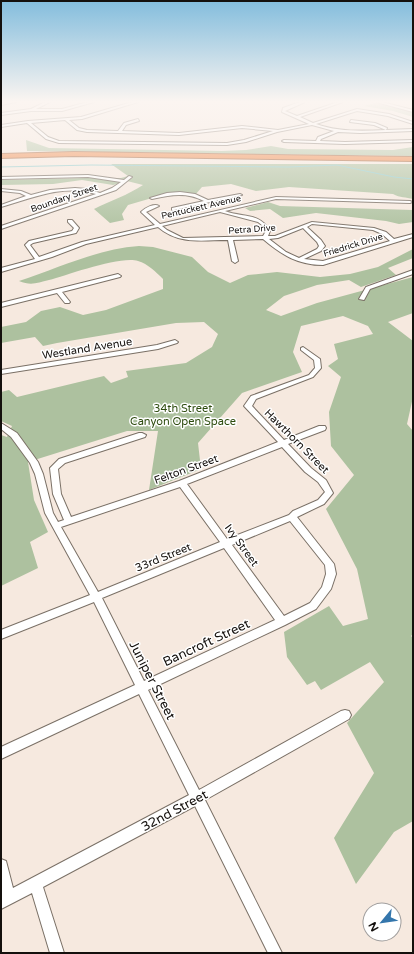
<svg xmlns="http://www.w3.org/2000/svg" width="414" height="954" font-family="'Varela Round',sans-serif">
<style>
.green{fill:#adc19f}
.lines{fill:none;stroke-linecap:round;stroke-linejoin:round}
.stream{stroke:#8dcbcc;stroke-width:1}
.minor-casing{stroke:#7a7066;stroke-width:2}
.highway-casing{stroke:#a25d31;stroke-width:2}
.minor{fill:#fff;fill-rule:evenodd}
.highway{fill:#ef8645;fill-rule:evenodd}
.labels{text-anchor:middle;stroke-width:3;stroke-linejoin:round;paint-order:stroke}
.far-street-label{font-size:9px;fill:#14100d;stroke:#fff}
.street-label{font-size:11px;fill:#14100d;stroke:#fff}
.park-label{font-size:11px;fill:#2d4b0e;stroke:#fff}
.near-street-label{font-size:13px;fill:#14100d;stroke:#fff}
</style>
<rect width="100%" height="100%" fill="#f6e9df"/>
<path class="green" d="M375,103L396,107L413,112V117L393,111L364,106Z
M26,140L49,148L222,151L246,150L271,146L288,149L393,150L413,147V156L27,151Z
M111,164H413V199C406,197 400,198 393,194L289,187L256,191L231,184L202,187L195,195L179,192L152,198L128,205L122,214L124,220L110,223L94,209C110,201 128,195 143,185L127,181L113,185L82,180L53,184L1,185V180L85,178H121L128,176Z
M268,202L280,206L413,210V222L399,224L386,221L316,213L283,218L270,209L250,211L245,208Z
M139,246L153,247L192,257L208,272L230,283L248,275L277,272L320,277L350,274L378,267L413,249V258L388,268L396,275L361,287L349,280L317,285L284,296L266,310L281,316L317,303L413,277V302L412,303L413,305V313L388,322L413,341V397L407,424L413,431V634L411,636L413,638V821L394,832L356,884L334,838L374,773L347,723L384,682L370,662L321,690L315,681L307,685L287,657L284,632L329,606L343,626L368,619L357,569L326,509L354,475L331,446L329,412L341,377L328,366L338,359L334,344L373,334L368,326L343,316L301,326L293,352L302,372L242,393L198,443L201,469L149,490L158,431H127L28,462L34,500L48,532L30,542L38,568L1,586V435L7,437L12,426L1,421V392L9,390L17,397L104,376L111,383L128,377L126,371L186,363L212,347L218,334L204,322L176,323L57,343L43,346L35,337L1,343V327L26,322L41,311L60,307L83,315L106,310L163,289V279C156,272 148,264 138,261C122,255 67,275 49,280C37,283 31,286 19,281C59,268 97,249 139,246Z"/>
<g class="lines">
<path class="stream" d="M1,167L91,165L289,167L337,165L394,177L413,179"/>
<g class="minor-casing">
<path id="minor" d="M7,102H16L1,105V103Z
M45,102H50L36,109H62L88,102H94L62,111H31L1,115V113L31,109Z
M132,102H138L82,119L69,120L79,128L87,130L118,131L124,123L138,119L139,121L126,125L122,131L179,133L242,126L278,130L309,124L282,112L283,108L300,102H305L285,111L297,116L338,102H343L300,117L313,123L357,109L389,114L413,122V124L388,116L357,111L316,124C338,132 362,131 386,130L374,125L350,122L351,120L375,123L387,128L386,130L413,129V131L360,133L338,132L321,139L320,141L345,142L413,140V142L345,144L284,142L282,141L284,140L316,141L318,137L334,131L312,125L277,132L246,142L227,145L59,143L46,139L27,123L1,127V125L28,121L81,117ZM65,120L77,130L87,132L179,135L242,128L273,131L244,140L227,143L59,141L48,137L31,123Z
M376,102H382L413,110V112Z
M88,175L124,180L129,176L132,177L116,190L1,229V226L96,194C62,184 33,198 1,207V205L26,196L20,193L1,191V189L21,191L31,195L50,190L75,188L87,189L100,193L112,188L121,182L88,177L1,179V177Z
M180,192L195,194L208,200L240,194L242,195L174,210H172V208L204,201C186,192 171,195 152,199L150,198L167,193Z
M276,197L410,201L412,202L410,203L276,199L225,211C243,218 259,212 270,231L268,236H275L312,222L374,228L386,232L394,239L413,234V237L323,265C298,265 282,255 263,239L233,240L238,261L235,263L232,261L228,240C202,240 179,245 158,227L86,244L52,257L1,272V268L35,259L25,245L29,241L72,231L74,228L68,222V220H72L79,228L76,233L33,243L30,245L39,257L82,242L155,225L141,212C145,208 154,203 159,206L146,212L160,224ZM220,212L258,222L263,226L266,231L263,236L183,238L167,230L162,226ZM312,224L373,230L382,234L390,241L323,261L304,259L321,251L325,246L321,240L307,227ZM303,228L317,242L319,246L317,249L299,258L286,252L269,239L278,238Z
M413,270V274L370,289L364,300L359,299L366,287Z
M118,274L121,276L120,277L62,292L70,302L69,303H65L57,293L1,307V303Z
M175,340L178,342L177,343L158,349L1,374V370L157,345Z
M303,347L320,359L321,368L313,377L256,399L252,406L284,440L319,426H325L326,428L325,430L288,444L311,468L326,480L333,493L324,504L297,517L334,564L336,574L331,589L316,609L285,625L148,690L199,790L341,711L345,710L349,711L351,715L349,719L205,800L282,953H268L195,806L43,887L64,953H50L32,893L1,909V859L6,861L13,888L189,795L139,694L1,759V747L135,685L94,602L1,639V630L90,595L45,513L35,474L30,463L11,437L1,429V423L17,433L38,462L43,474L53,513L58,522L64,520L53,494L50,468L59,459L139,433H142L146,435L145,437L65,463L58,469L61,494L71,517L179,481L278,442L244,406L251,396L309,375L315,368L314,360L301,350V348ZM282,447L305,472L318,482L325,492L318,500L293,511L289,515L227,539L187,484ZM180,487L220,542L98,592L61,527ZM290,521L325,565L326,574L322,587L310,603L284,616L232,545ZM224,548L275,620L144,681L102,598Z"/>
</g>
<g class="highway-casing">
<path id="highway" d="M74,152L413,157V161L74,156L1,158V154Z"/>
</g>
<use href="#minor" class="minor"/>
<use href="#highway" class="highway"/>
</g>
<linearGradient id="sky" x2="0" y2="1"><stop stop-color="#83bddd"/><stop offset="0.43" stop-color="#fbf5f1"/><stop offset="1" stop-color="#fbf5f1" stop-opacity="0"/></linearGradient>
<rect width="414" height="236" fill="url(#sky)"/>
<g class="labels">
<g class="far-street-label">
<text transform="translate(64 198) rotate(-19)" y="3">Boundary Street</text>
<text transform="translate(201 207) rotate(-13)" y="3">Pentuckett Avenue</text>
<text transform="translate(252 229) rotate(-4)" y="3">Petra Drive</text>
<text transform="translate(353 245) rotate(-17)" y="3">Friedrick Drive</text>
</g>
<g class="street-label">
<text transform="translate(87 348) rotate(-9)" y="4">Westland Avenue</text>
<text transform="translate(297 441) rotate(45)" y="4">Hawthorn Street</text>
<text transform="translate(186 469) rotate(-20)" y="4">Felton Street</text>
<text transform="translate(242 545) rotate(54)" y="4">Ivy Street</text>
<text transform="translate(163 557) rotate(-22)" y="4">33rd Street</text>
</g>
<g class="park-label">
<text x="183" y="412">34th Street<tspan x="183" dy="13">Canyon Open Space</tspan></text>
</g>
<g class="near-street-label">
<text transform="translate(206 642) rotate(-25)" y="5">Bancroft Street</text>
<text transform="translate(153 680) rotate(63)" y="5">Juniper Street</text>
<text transform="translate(174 810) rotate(-28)" y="5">32nd Street</text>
</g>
</g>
<rect width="414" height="954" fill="none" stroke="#14100d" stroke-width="4"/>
<g transform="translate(382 922) rotate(241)"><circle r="19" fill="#ffffff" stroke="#a19f9e"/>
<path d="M0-3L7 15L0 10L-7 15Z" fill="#3476ac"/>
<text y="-6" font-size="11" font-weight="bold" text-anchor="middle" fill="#14100d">N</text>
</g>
</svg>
